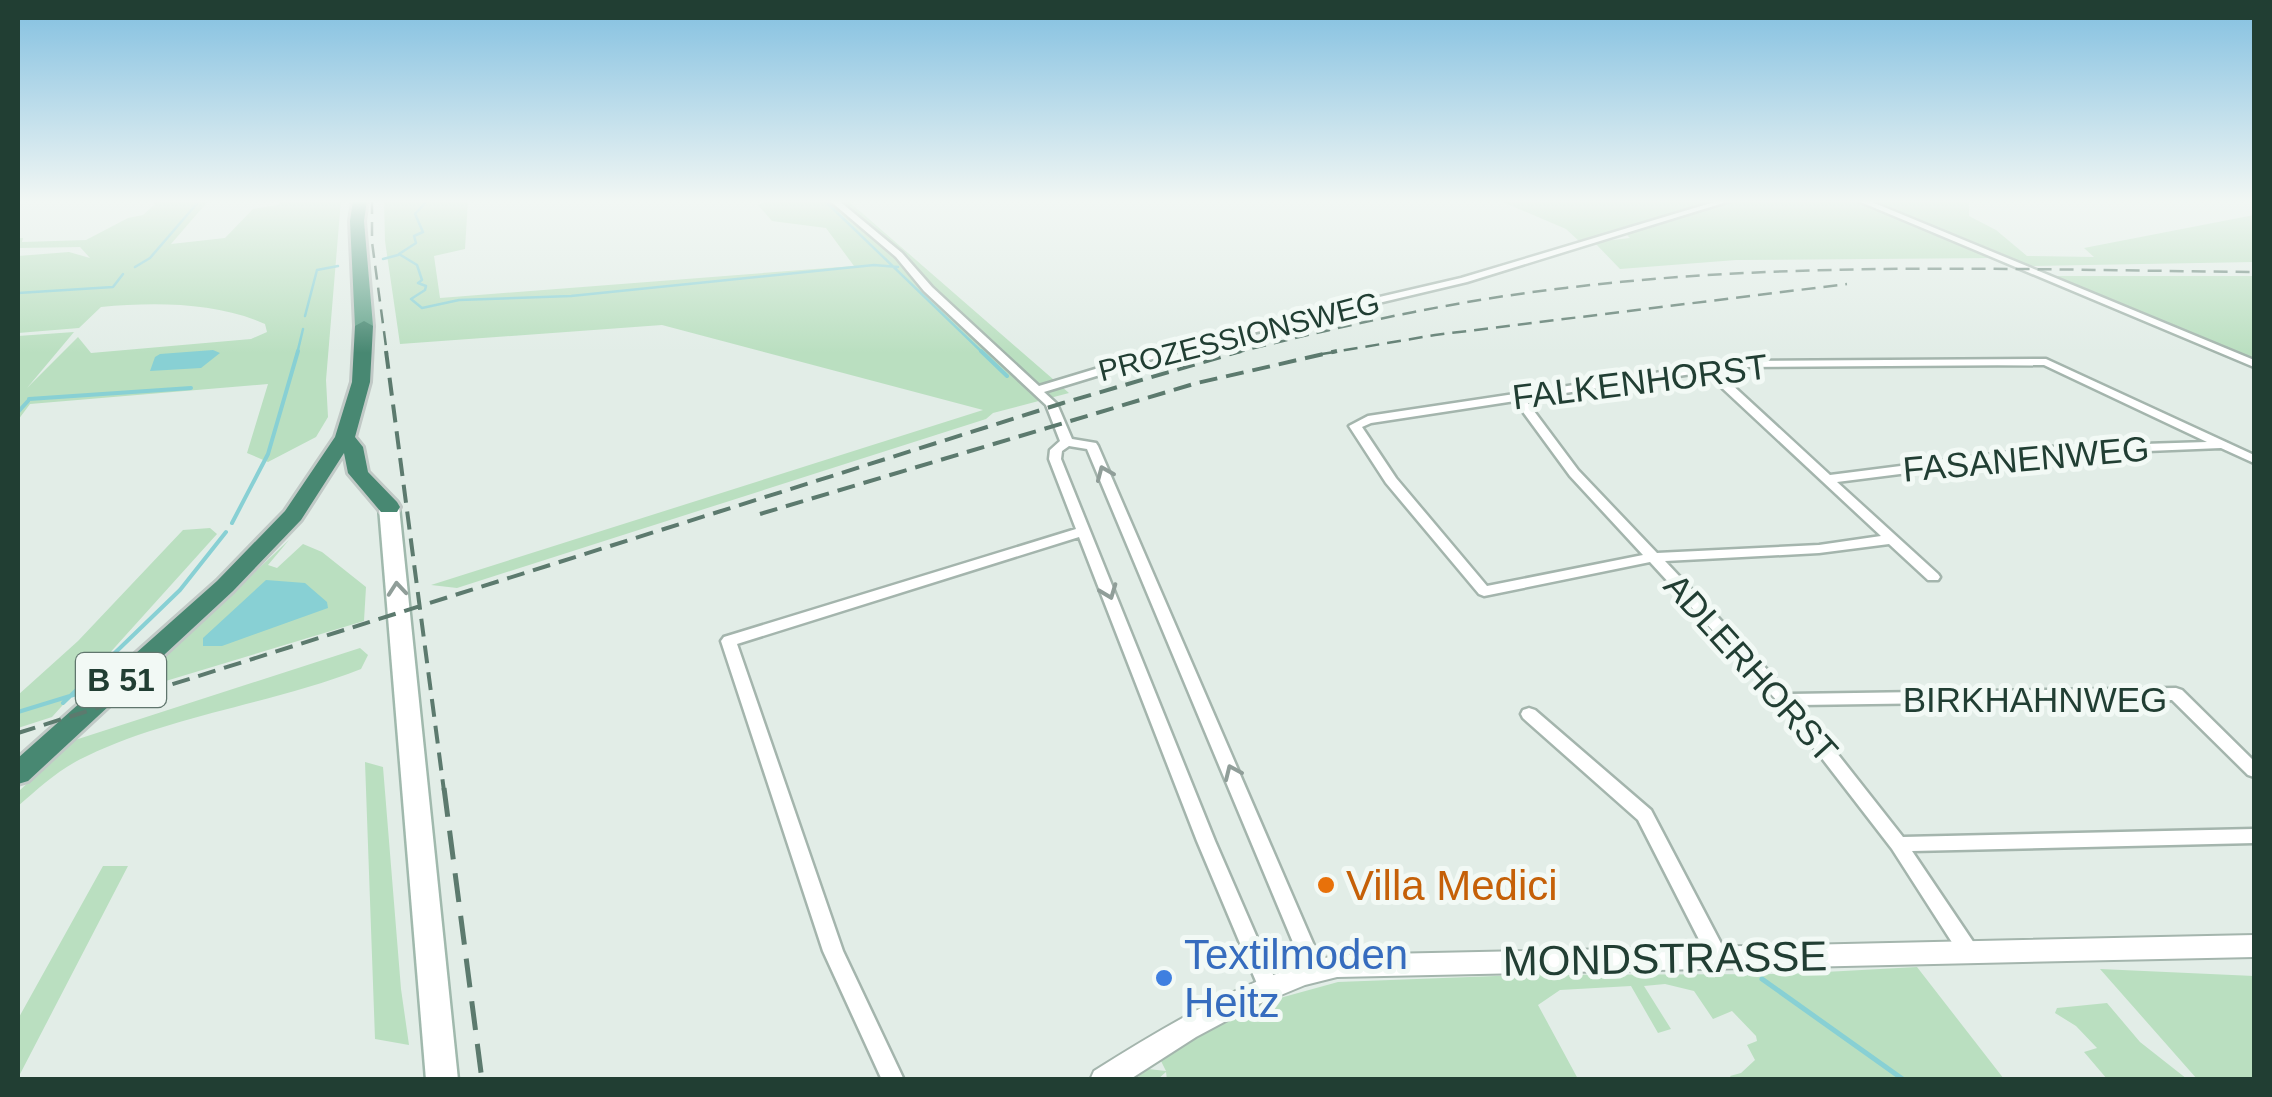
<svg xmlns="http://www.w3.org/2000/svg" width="2272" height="1097" font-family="Helvetica,sans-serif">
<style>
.green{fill:#badfc0}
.water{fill:#88d0d4}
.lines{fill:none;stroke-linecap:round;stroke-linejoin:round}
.stream-far2{stroke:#88d0d4;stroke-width:2.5}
.stream-far1{stroke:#88d0d4;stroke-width:4}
.stream{stroke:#88d0d4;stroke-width:5}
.minor-casing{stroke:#a4b5ad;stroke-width:5}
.tertiary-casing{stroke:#a4b5ad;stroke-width:4}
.secondary-casing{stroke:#a0b9ad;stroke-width:5}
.primary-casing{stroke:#c1c9c6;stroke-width:6}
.trunk-casing{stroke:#c1c9c6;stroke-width:6}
.minor{fill:#fff;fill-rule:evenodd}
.tertiary{fill:#fff;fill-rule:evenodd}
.secondary{fill:#fff;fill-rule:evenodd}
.primary{fill:#65a48c;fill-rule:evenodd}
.trunk{fill:#488872;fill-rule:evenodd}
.rail-far2{stroke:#5c7a6e;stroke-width:2.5;stroke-dasharray:14 8;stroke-linecap:butt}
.rail-far1{stroke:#5c7a6e;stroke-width:4;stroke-dasharray:18 9;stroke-linecap:butt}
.rail{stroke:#5c7a6e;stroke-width:5;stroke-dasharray:29 14;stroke-linecap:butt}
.oneway{stroke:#909e99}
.food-dot{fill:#e8710a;stroke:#f2f9f5;stroke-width:4}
.shop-dot{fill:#3f7fe0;stroke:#f2f9f5;stroke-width:4}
.labels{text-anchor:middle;stroke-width:10;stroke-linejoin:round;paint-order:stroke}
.far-street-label{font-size:30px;fill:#213e33;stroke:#f2f9f5}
.shield{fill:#f2f9f5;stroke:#60766d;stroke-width:2.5}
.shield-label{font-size:32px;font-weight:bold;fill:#213e33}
.street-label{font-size:35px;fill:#213e33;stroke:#f2f9f5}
.near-food-label{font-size:42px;fill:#c56008;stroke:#f2f9f5;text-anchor:start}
.near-shop-label{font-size:42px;fill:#366cbe;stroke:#f2f9f5;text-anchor:start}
.near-street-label{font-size:42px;fill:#213e33;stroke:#f2f9f5}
</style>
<rect width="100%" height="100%" fill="#e2ede7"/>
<path class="green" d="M153,200H209L171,244L225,238L253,209L278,205L283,200H341L326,380L328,417L316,437L268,462L247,453L268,384L30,404L18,420V336L74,332L27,388L78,337L91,353L251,339L267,332L265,324C216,302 154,302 101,307L79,328L18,333V256L69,252L90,258L80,247L18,248V238H23L22,242L86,240L128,218L143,215L154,205Z
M384,200H468L465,249L434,256L440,298L854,266L826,228L772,221L758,205L770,200H847L1069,393L993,413L986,419L457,588L431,585L983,410L662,325L400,344L385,241Z
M1498,200H1723L1580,242L1566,229Z
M1734,200H1852L1996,258L1736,260L1620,269L1594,242L1630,238L1625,233Z
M1867,200H1969V216L1996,230L2027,256L2094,257L2084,248L2254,215V262L2025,266Z
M2051,276H2254V360Z
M210,528L217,534L52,717L18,728V695L78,641L183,530Z
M289,540L268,565L277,568L303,544L322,552L366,587L364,621L126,693Z
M360,648L368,655L361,669C272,704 173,715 87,756C60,768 39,788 18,806V792L72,741Z
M365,762L383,767L401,989L409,1045L375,1039Z
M103,866H128L18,1078V1019Z
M1917,967L2004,1079H1732L1730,1076L1741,1073L1755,1060L1747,1045L1757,1041L1756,1036L1732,1011L1713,1019L1694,991L1665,984L1644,986L1671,1029L1658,1033L1631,986L1560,990L1538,1005L1578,1079L1167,1080L1166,1072L1158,1079L1134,1080L1148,1069L1166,1071L1160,1059L1244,1008L1338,982L1522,975L1788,974Z
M2100,969L2254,976V1079H2197Z
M2107,1003L2140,1042L2187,1079H2107L2084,1052L2097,1048L2076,1026L2055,1013L2057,1008Z"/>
<path class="water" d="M213,350L220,353L201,368L150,371L155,357L160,354Z
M266,580L305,583L327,602L328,608L222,646H203V638Z"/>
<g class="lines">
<path class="stream-far2" d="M428,200L415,214L423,232L414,236L416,243L399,254L417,265L422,280L418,283L426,286L425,290L411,299L422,308L459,300L571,296L874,265L898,267
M824,200L984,354
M383,259L398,255
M135,267L150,258L200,200
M18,293L113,287L123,274
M305,316L317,270L338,266
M297,354L303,329"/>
<path class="stream-far1" d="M981,351L1007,376
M29,399L191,388
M18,412L28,401
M232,523L268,454L298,351
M63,703L180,590L226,532
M18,712L83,692"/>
<path class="stream" d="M1762,979L1904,1080"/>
<g class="minor-casing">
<path id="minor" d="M829,200H838L902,253L932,287L1039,386L1178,344L1461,278L1721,200H1733L1467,282L1185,349L1044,392L1057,404L1072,439L1096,443L1098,446L1325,971L1322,977L1315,980L1308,977L1305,971L1087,449L1069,446L1062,451L1061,459L1215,841L1278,986L1275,992L1268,995L1261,992L1258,986L1197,841L1079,537L737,644L843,951L904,1080H882L823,951L721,641L724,637L1076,529L1049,459L1050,450L1060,441L1046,405L924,291L896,257Z
M1856,200H1867L2254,360V367Z
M2046,359L2254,455V463L2221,448L2049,455L1837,482L1938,574L1940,577L1938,580H1928L1889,544L1819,553L1665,561L1790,694L2176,688L2182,690L2254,761V777L2248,775L2172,700L1799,705L1903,837L2254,829V843L1912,851L1976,946L1979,952L1976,958L1969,960L1962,958L1892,849L1780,704L1650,562L1484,596L1479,594L1386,483L1349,426L1368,416L1735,361ZM2044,365L2207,442L2049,447L1830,475L1716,370L1735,367ZM1705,372L1881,536L1819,545L1657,553L1578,470L1525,399ZM1515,401L1570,476L1643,555L1487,586L1396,478L1362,427L1371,423Z
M1529,708L1535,710L1651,810L1725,951L1728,957L1725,963L1718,966L1711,963L1638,820L1523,718L1521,714L1523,710Z"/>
</g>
<g class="tertiary-casing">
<path id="tertiary" d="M2254,935V957L1337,977L1305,985L1254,1006L1196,1037L1129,1080H1090L1094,1071C1172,1022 1247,977 1337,955Z"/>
</g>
<g class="secondary-casing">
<path id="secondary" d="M389,501L399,507L458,1080H426L379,507Z"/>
</g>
<g class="primary-casing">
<path id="primary" d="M353,200H367L364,221L373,326L364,331L355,326L350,221Z"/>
</g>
<g class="trunk-casing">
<path id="trunk" d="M364,321L373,326L370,382L355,437L363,447L368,472L397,502L400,507L397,512H381L348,473L344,453L301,520L233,591L28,781L18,784V758L217,581L285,511L335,437L352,382L355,326Z"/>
</g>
<use href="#minor" class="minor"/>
<use href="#tertiary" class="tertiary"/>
<use href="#secondary" class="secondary"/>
<use href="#primary" class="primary"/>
<use href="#trunk" class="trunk"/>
<path class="rail-far2" d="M372,200V242L387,354
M1231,354C1341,326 1452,301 1565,288C1793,260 2025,270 2254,272
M1322,354L1435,335L1847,284"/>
<path class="rail-far1" d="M386,351L444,791
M760,514L1197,383L1337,351
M18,733L1063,403L1241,351"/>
<path class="rail" d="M444,788L482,1080"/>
</g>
<defs><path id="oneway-chevron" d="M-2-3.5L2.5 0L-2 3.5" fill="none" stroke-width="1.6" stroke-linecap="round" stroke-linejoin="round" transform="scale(2.5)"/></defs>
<g class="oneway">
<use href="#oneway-chevron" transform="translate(1104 473) rotate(-113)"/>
<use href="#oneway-chevron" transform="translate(397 589) rotate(-95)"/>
<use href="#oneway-chevron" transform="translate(1109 592) rotate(69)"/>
<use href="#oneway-chevron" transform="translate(1232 772) rotate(-114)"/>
</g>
<linearGradient id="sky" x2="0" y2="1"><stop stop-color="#81bfe0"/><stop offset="0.57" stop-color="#f2f7f4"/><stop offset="1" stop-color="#f2f7f4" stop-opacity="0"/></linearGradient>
<rect width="2272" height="353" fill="url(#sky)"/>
<circle class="food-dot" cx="1326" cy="885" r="10"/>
<circle class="shop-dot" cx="1164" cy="978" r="10"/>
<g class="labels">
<g class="far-street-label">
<text transform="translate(1239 337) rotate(-14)" y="10">PROZESSIONSWEG</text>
</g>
<rect class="shield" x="76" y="653" width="90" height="54" rx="8"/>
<g class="shield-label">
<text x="121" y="691">B 51</text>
</g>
<g class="street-label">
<text transform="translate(1640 382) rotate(-7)" y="12">FALKENHORST</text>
<text transform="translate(2026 459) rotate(-5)" y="12">FASANENWEG</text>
<text transform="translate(1751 668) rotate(48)" y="12">ADLERHORST</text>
<text x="2035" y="712">BIRKHAHNWEG</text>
</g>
<g class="near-food-label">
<text x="1346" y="900">Villa Medici</text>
</g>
<g class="near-shop-label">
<text x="1184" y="969">Textilmoden<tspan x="1184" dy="48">Heitz</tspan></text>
</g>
<g class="near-street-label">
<text transform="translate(1665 958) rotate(-1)" y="15">MONDSTRASSE</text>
</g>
</g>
<rect width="2272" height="1097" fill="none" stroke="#213e33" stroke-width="40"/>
</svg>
